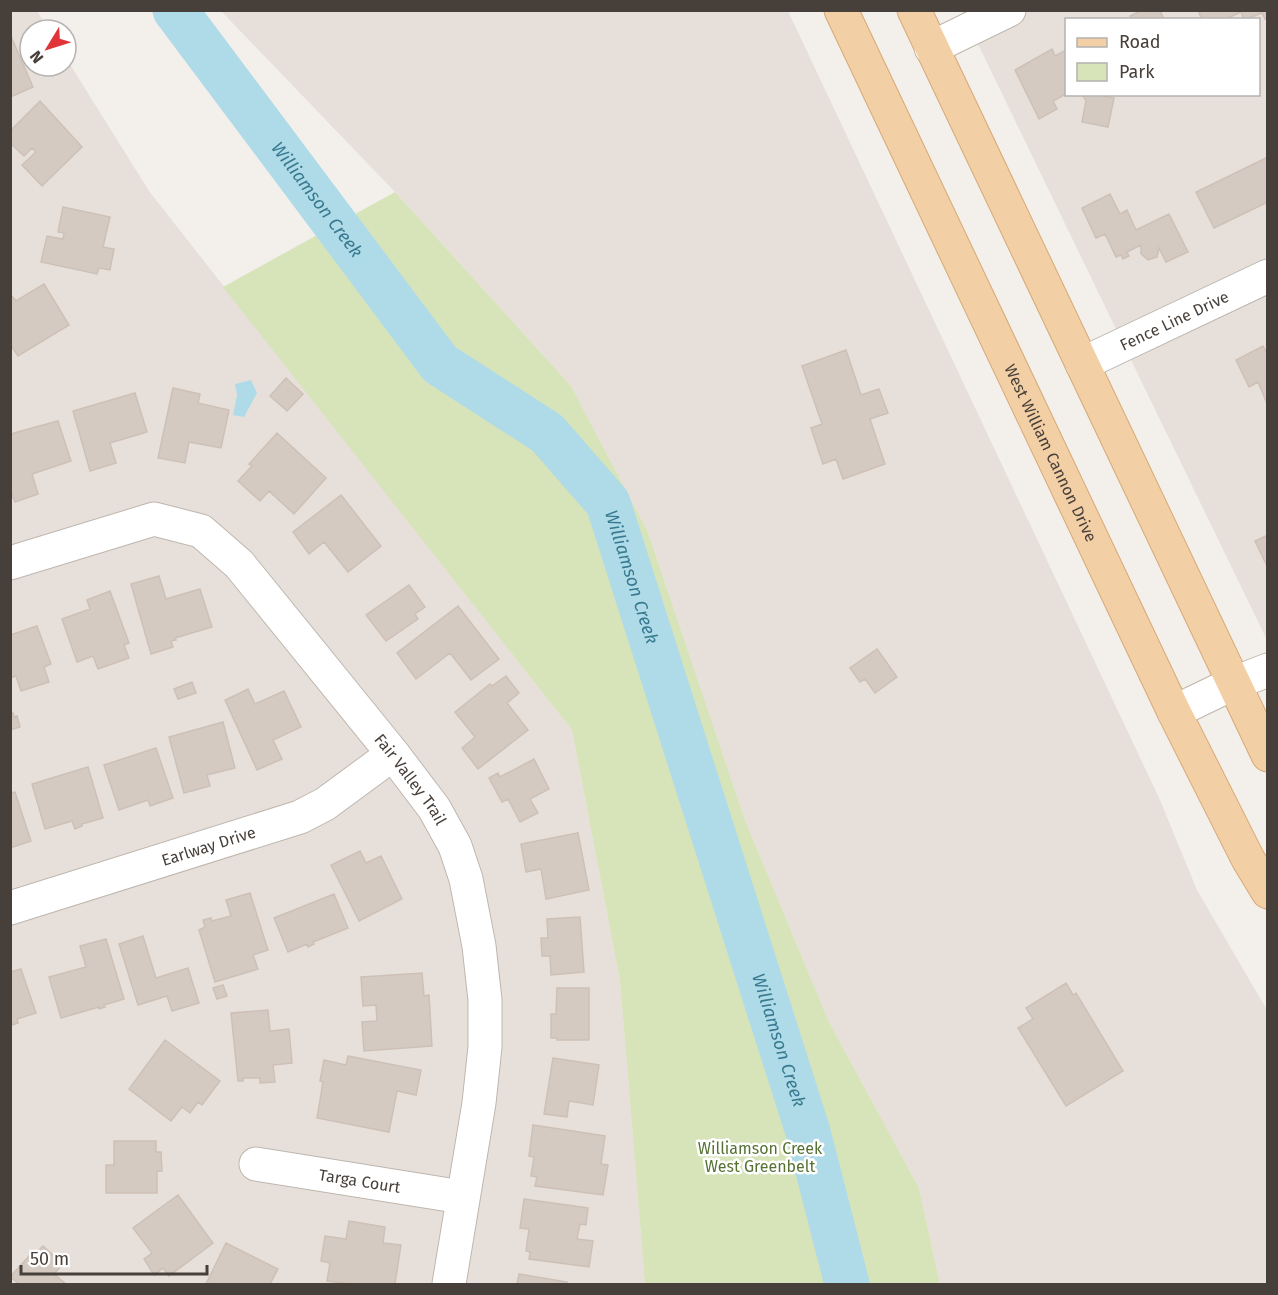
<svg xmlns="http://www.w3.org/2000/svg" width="1278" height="1295" font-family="'Fira Sans',sans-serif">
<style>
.residential{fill:#e7e0da;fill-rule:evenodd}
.green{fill:#d7e3b9}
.water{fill:#afdbe9}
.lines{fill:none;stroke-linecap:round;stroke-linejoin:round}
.river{stroke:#afdbe9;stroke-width:45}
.building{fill:#d4cac2;stroke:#cec0b6;stroke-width:1.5}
.minor-casing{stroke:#beb6ae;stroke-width:35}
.major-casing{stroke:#d6a976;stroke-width:35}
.minor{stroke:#fff;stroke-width:33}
.major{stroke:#f3cfa5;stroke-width:33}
.labels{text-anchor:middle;stroke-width:5;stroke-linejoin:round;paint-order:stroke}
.street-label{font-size:16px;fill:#473f3a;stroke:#fff}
.park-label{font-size:16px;fill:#567233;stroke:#fff}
.water-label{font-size:18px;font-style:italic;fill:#387a90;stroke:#fff}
</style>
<rect width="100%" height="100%" fill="#f3efeb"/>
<path class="residential" d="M10,11H37L49,30H30V66H66V58L149,191L572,730L620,981L645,1284H11Z
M221,11H788L1160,800L1197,890L1267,1010V1284H940L919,1188L829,1022L745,820L648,532L571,386L395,192Z
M962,11H1267V640L1131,360ZM1066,20H1258V94H1066Z"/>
<path class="green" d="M395,192L571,386L648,532L745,820L829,1022L919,1188L940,1284H645L620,981L572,730L223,287Z"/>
<path class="water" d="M251,380L257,393L244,417L233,415L237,395L235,384Z"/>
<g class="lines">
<path class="river" id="s1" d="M175,10L440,364L547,433L608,503L808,1132L847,1284"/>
</g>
<path class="building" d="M1142,10H1160L1164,20H1132L1130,16Z
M1198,10H1268V18L1265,19L1262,13L1244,20L1241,12L1224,20H1202Z
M10,34L33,87L10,97Z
M1052,49L1055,56L1066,50V94L1053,101L1057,109L1039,119L1015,70Z
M1082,94H1094L1114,98L1108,127L1082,122L1086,101Z
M40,101L82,147L42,186L22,165L36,152L32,148L24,156L10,143V131Z
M1268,157V202L1214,228L1196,192Z
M1110,194L1120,214L1127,210L1136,230L1169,214L1188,252L1166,262L1159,248L1157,257L1148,260L1141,254V245L1127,252L1129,256L1123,259L1121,255L1116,257L1105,234L1096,238L1082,208Z
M63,207L110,217L103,247L114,249L110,270L99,268L97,274L41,262L47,236L63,239L64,233L58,232Z
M44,284L69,325L18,356L10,344V294L16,301Z
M1263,346L1268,355V406L1258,382L1249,387L1236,360Z
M846,350L861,395L879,389L888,413L870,419L885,464L843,479L836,459L823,464L811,428L822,424L802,366Z
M286,378L303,394L287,411L270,396Z
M173,388L200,394L198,403L229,410L221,448L189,442L185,463L158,458Z
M135,393L147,432L110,443L116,463L90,471L73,411Z
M58,421L71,461L32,474L38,494L15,502L10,490V436L14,433Z
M277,433L326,478L294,514L269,491L260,501L238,481L252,466L249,464Z
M341,495L381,546L348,572L324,542L309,554L293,532Z
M1268,535V568L1255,541Z
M159,576L166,599L200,589L212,627L175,638L176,640L171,641L173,647L151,654L131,584Z
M409,585L425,607L415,614L418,619L386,641L366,615Z
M110,591L129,643L124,645L129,658L98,669L93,656L77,662L62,619L90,609L87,600Z
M458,606L499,659L471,680L450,653L416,679L397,653Z
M37,626L51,664L44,667L49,682L21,691L16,676L10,678V635Z
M877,649L897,677L875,693L865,679L860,682L850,668Z
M506,676L519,693L507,703L528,730L478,769L462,748L475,737L455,712L490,684L492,686Z
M192,682L196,693L178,699L174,689Z
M248,689L255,704L284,691L301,727L273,740L282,759L257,770L225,700Z
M10,713H13L14,717L17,716L20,727L10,730Z
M223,722L235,768L207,775L210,786L184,793L169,737Z
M156,748L173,798L150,806L148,800L119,810L104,765Z
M534,759L549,789L530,799L538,813L520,822L508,799L502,802L489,778L498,773L500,777Z
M88,767L103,818L82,824V826L75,829L72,821L45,829L32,784Z
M15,792L31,841L10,848V793Z
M578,833L589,890L546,899L541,869L526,872L521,844Z
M360,851L366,863L381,856L402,899L359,921L331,865Z
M250,893L268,950L253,955L258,969L215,982L199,930L205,927L203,920L211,918L212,921L231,916L226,900Z
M334,894L348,928L313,942L314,944L308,947L307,944L288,952L274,918Z
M580,917L584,972L551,975L550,956H542L541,938H548L547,919Z
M143,936L156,978L188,968L199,1003L172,1011L167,996L138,1005L119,944Z
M106,939L124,999L104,1005L105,1007L99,1009V1007L61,1018L49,977L86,967L80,946Z
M21,969L36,1013L17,1019L18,1023L12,1025L10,1021V972Z
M422,973L424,996L429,995L432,1046L364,1051L362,1022L377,1021L376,1005L363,1006L361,977Z
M1066,983L1073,995L1076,993L1123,1071L1066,1106L1018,1028L1033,1019L1026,1008Z
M223,985L227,996L217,999L213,988Z
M557,988H589V1040H557V1038H551V1014H556Z
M268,1010L270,1031L289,1029L292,1063L273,1065L275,1082L260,1083V1078H243V1081H238L231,1013Z
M165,1040L220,1081L202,1105L198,1102L190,1113L182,1107L171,1121L129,1089Z
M348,1056L421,1070L416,1095L397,1091L389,1132L317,1118L323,1082L320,1081L324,1060L346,1065Z
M553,1058L599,1065L593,1105L569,1101L567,1117L544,1114Z
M533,1125L605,1136L601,1164L608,1165L603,1195L535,1186L537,1177L531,1176L534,1157L529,1156Z
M114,1141H156V1152H161L162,1171H157V1193H106V1165H114Z
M178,1195L213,1243L169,1276L163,1268L154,1275L144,1259L152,1253L133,1228Z
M524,1199L588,1208L586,1225L580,1224L577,1239L593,1241L589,1267L529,1259L530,1252L526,1251L529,1229L520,1228Z
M349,1221L385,1227L383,1243L401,1245L395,1284H353L327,1281L330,1263L321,1261L325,1236L346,1239Z
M226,1243L278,1269L270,1284H206Z
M43,1246L63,1264L54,1274L66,1284H19L10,1277L31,1254L33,1256Z
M519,1274L567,1282L566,1284H517Z"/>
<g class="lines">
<g class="minor-casing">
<g id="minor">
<path d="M931,48L1009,10"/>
<path id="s2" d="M1082,364L1268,276"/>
<path id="s3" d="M10,563L154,519L201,531L239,564L393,754L434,808L455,846L466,879L479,946L485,1000V1047L479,1103L449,1284"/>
<path d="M1174,712L1232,684L1268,670"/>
<path id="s4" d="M10,908L300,817L325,804L393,754"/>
<path id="s5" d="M256,1164L462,1197"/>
</g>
</g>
<g class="major-casing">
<g id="major">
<path id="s6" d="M841,10L1174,712L1248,859L1268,892"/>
<path d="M914,10L1268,755"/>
</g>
</g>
<use href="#minor" class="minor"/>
<use href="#major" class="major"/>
</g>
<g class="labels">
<g class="street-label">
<text dy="6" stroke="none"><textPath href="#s2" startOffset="102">Fence Line Drive</textPath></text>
<text dy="6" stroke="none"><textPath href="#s6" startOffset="490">West William Cannon Drive</textPath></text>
<text dy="6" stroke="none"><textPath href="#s3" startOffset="525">Fair Valley Trail</textPath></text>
<text dy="6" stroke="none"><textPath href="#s4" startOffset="208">Earlway Drive</textPath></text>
<text dy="6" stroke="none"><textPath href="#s5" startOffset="105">Targa Court</textPath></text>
</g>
<g class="park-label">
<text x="760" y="1154">Williamson Creek<tspan x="760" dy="18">West Greenbelt</tspan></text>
</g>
<g class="water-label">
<text dy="6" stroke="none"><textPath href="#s1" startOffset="237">Williamson Creek</textPath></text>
<text dy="6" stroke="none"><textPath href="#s1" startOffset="740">Williamson Creek</textPath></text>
<text dy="6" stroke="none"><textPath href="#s1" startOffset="1226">Williamson Creek</textPath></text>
</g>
</g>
<rect width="1278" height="1295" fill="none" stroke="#473f3a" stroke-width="24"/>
<rect x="1065" y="18" width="195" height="78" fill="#ffffff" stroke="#b5b2b0" stroke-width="1.5"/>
<rect x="1077" y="38" width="30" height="9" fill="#f3cfa5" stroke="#b5b2b0" stroke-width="1.5"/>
<text x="1119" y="48" font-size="18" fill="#473f3a">Road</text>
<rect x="1077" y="63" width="30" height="18" fill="#d7e3b9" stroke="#b5b2b0" stroke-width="1.5"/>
<text x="1119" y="78" font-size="18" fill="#473f3a">Park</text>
<g transform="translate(48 48) rotate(232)"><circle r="28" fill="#ffffff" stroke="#b5b2b0" stroke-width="1.5"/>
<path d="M0-4.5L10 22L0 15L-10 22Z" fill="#e13438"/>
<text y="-9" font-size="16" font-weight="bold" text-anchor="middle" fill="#473f3a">N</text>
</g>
<path d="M21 1265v9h186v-9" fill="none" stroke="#473f3a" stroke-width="3"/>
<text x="30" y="1265" font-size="18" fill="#473f3a" stroke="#ffffff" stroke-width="4.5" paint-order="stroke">50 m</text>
</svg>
